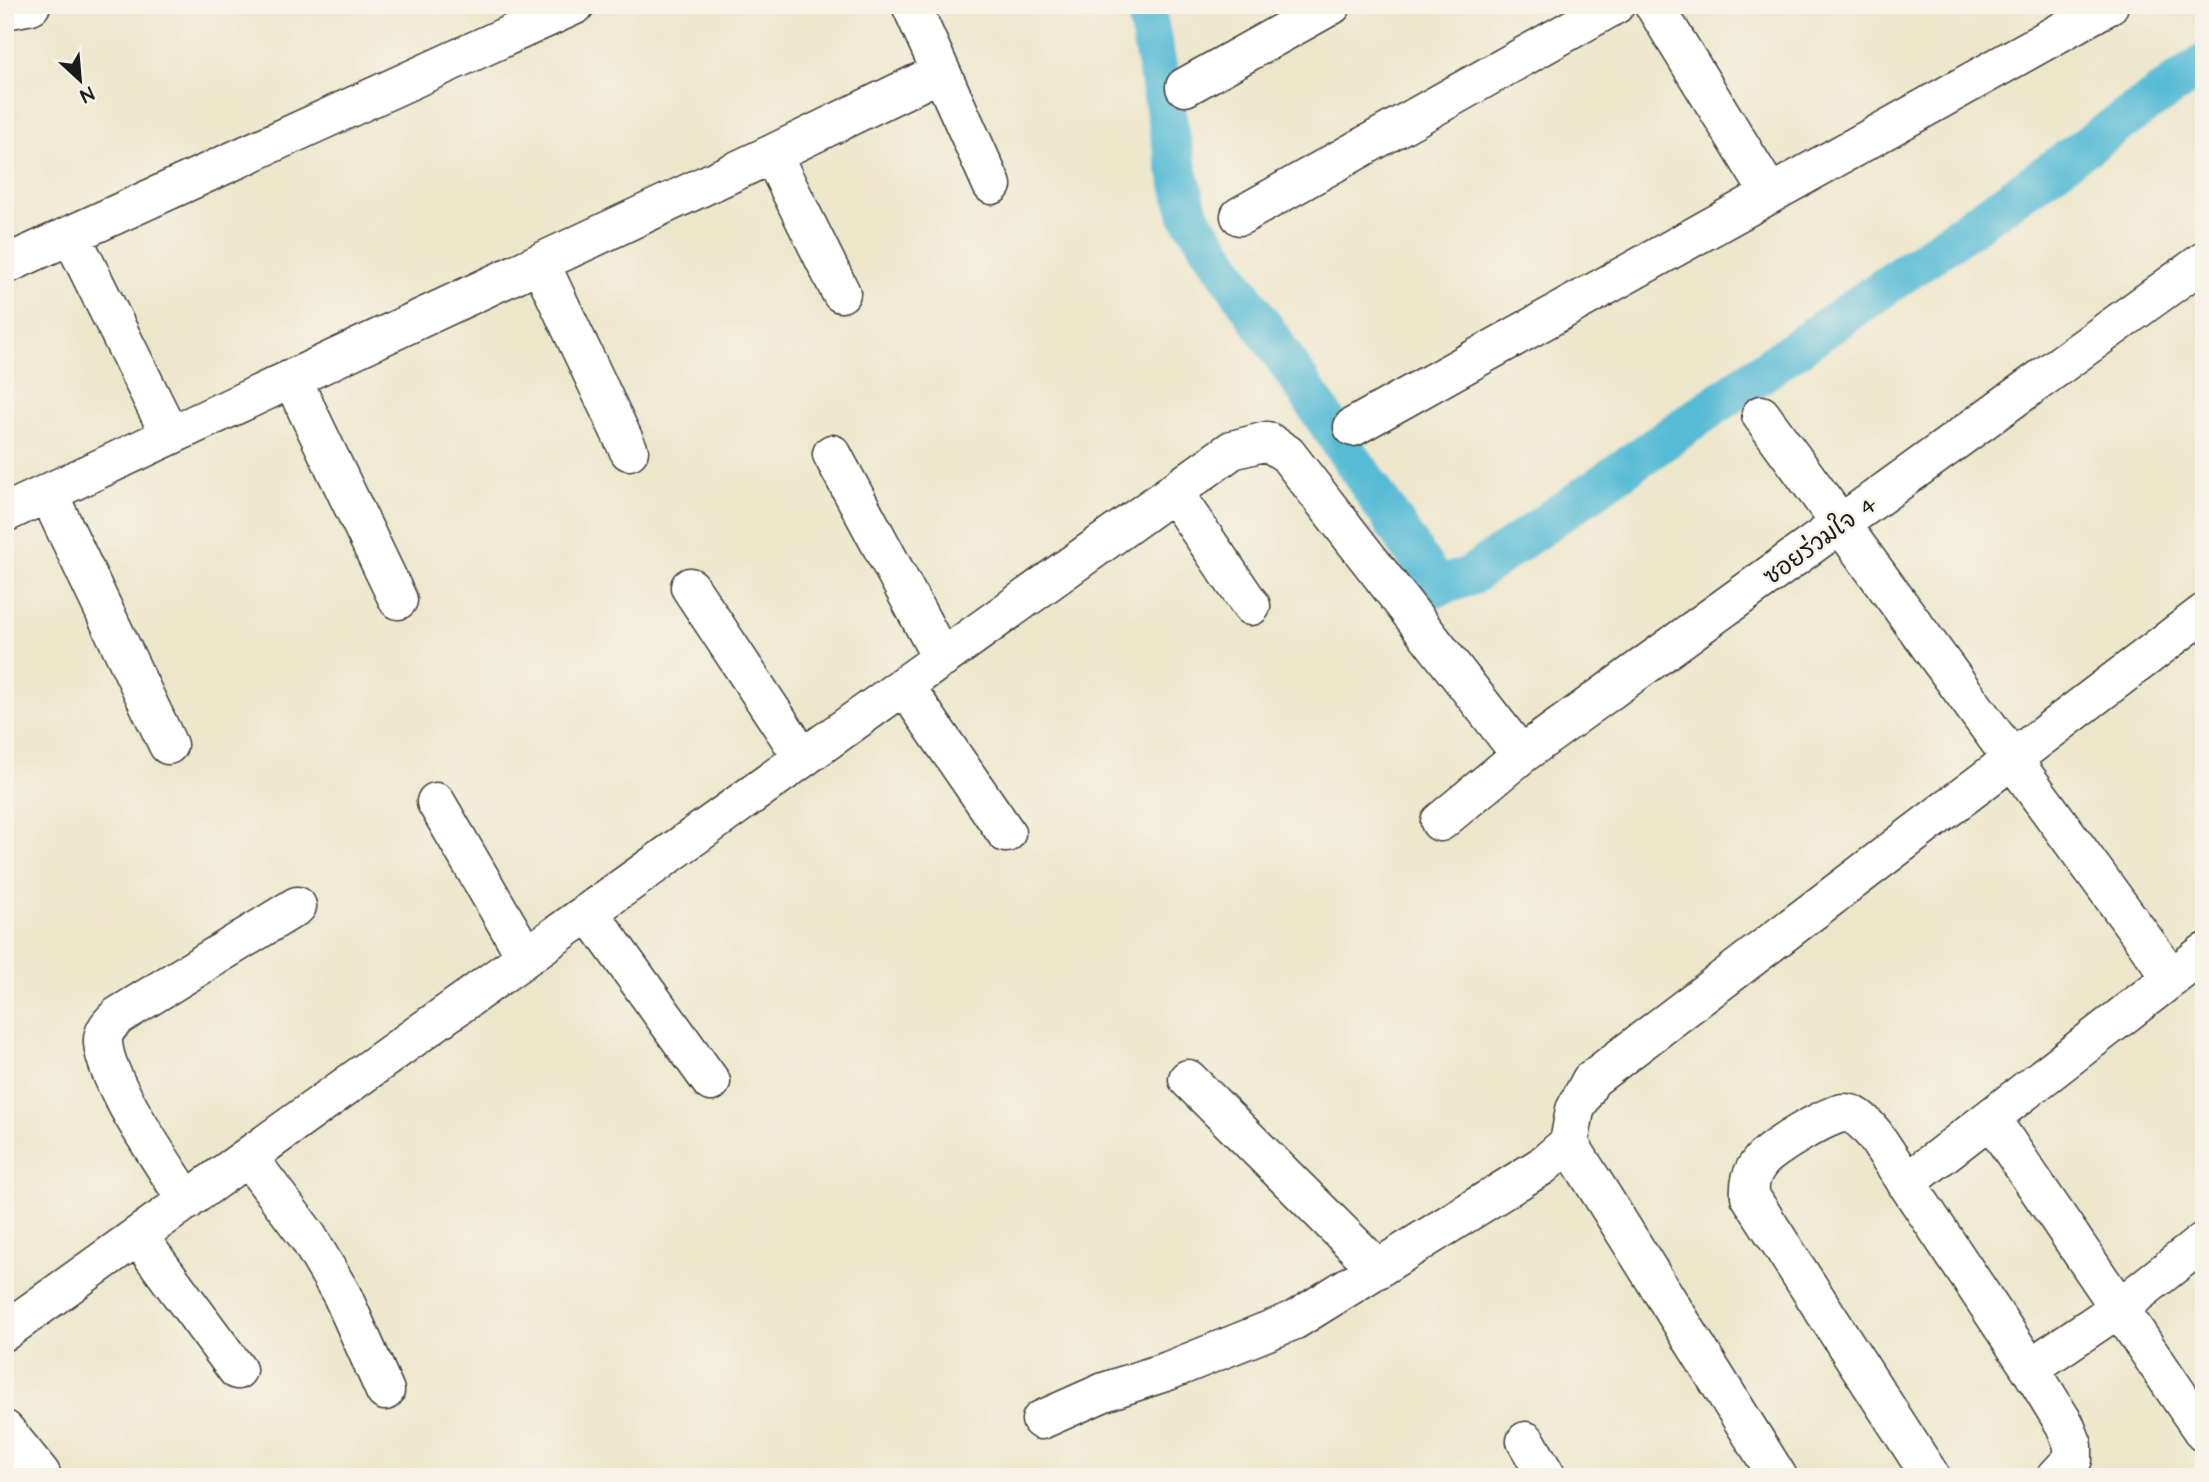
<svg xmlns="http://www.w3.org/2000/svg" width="2209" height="1482" font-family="'Architects Daughter','Playpen Sans Thai',sans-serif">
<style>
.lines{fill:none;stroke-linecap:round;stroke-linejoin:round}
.canal{stroke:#56bbd5;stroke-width:40}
.minor-casing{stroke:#3c3a36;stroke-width:41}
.minor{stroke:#fff;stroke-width:38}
.labels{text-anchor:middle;stroke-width:5;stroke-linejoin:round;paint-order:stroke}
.street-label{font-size:24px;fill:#1c1c1c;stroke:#f7f3e8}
</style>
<rect width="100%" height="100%" fill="#f7f3e8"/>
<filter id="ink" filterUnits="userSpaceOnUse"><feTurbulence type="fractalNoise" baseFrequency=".0143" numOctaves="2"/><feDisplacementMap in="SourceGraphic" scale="14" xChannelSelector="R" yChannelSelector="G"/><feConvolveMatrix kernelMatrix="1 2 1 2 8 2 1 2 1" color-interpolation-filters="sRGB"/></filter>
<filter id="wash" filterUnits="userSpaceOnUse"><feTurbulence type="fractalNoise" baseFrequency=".00686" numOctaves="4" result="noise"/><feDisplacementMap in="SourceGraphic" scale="28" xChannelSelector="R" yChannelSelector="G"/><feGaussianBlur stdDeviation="1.57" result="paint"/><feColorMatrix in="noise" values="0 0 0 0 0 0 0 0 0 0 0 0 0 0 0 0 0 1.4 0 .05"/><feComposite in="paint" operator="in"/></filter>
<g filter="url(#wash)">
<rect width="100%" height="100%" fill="#eee6cb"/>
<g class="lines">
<path class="canal" d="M1145,5L1176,164L1189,215L1437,587L1470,576L2204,64"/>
</g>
</g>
<g filter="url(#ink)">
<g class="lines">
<g class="minor-casing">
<path id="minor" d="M911,5L992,185
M1654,5L1770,194
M5,10L31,5
M1185,87L1332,5
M772,154L841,293
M1240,216L1615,5
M71,235L170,435
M540,263L629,451
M5,265L575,5
M292,379L398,600
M1761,415L2172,978
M1353,427L2109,5
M832,454L942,659
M1173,492L1251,606
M48,493L168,745
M5,513L772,154L941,72
M690,587L803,758
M904,685L1006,833
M436,802L526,957
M1440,822L1521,755L2204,261
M589,912L711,1082
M1188,1079L1378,1269
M1991,1119L2204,1433
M1569,1143L1778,1477
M248,1157L308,1237L342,1295L385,1391
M1906,1183L2204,953
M187,1201C164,1164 106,1083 103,1043C102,1031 110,1024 118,1016L297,906
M138,1236L237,1370
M5,1331L1232,450L1267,441L1287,454L1521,755
M2030,1368L2119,1308L2204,1241
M1041,1420L1104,1392L1168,1371L1295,1320L1542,1166L1569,1143L1575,1110L1591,1080L2204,613
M5,1430L41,1474
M1526,1441L1547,1477
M1931,1477L1750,1196C1749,1182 1751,1173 1761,1161C1770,1149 1830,1113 1844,1113C1858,1113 1866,1125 1874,1134L2030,1368L2065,1425L2073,1445V1459L2056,1477"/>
</g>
<use href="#minor" class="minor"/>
</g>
</g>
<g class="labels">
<g class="street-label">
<text transform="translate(1820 540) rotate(-36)" y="8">ซอยร่วมใจ 4</text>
</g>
</g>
<rect width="2209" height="1482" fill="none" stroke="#f7f3e8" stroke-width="28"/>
<g transform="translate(80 80) rotate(154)" stroke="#f7f3e8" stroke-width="5" paint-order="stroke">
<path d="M0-5L12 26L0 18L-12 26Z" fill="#1c1c1c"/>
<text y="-10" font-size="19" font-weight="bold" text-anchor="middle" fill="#1c1c1c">N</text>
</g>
</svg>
